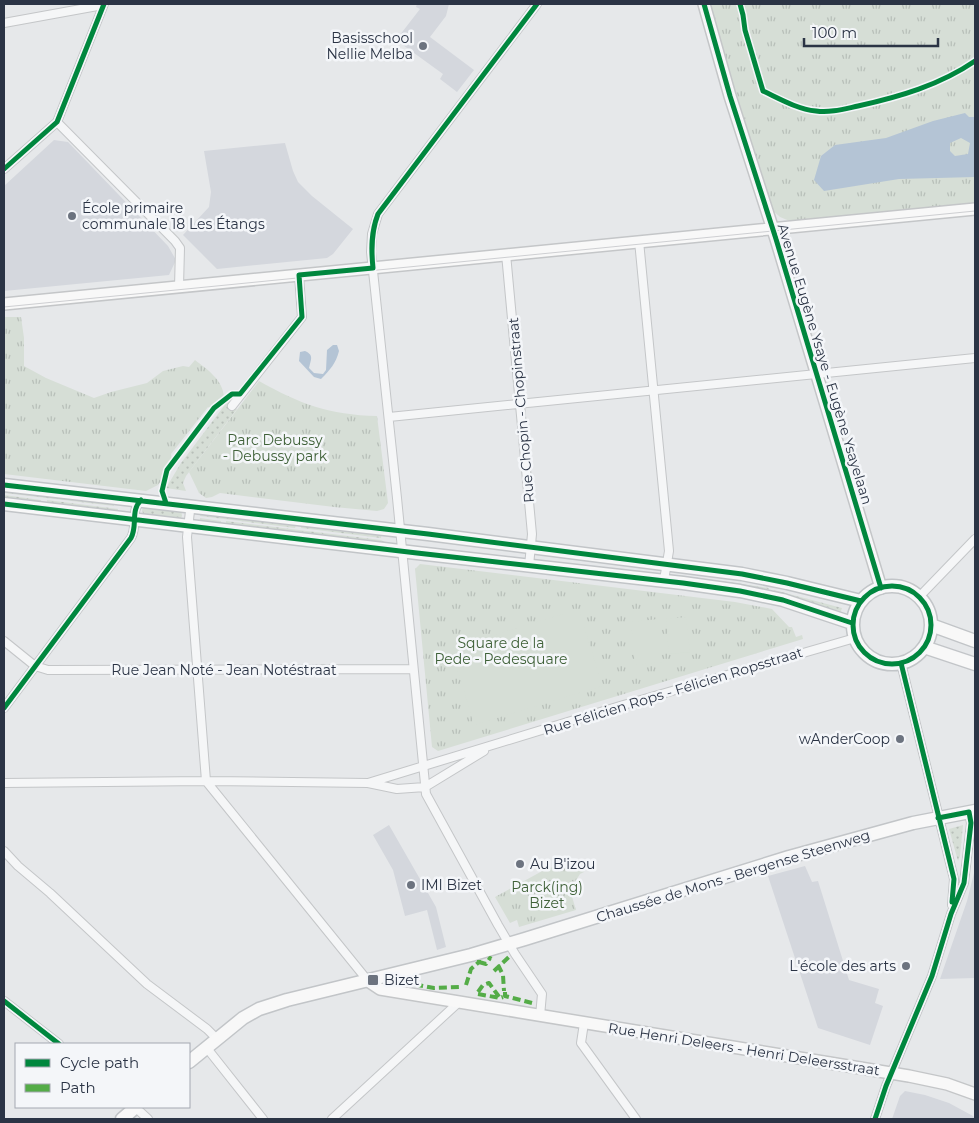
<svg xmlns="http://www.w3.org/2000/svg" width="979" height="1123" font-family="Montserrat,sans-serif">
<style>
.built{fill:#d4d7dd}
.grass{fill:url(#grass-dots)}
.park{fill:url(#park-tufts)}
.pitch{fill:#d6ded6}
.water{fill:#b4c4d5;fill-rule:evenodd}
.lines{fill:none;stroke-linecap:round;stroke-linejoin:round}
.street-casing{stroke:#c4c6c8;stroke-width:10}
.secondary-casing{stroke:#c4c6c8;stroke-width:14}
.primary-casing{stroke:#c2c5c8;stroke-width:15}
.street{stroke:#f5f6f7;stroke-width:8}
.secondary{stroke:#f8f8f8;stroke-width:11}
.primary{stroke:#f8f8f8;stroke-width:12}
.tram{stroke:#cecfd2;stroke-width:1}
.quiet{stroke:#54ac47;stroke-width:4;stroke-dasharray:8 4;stroke-linecap:butt}
.cycleway-casing{stroke:#f4f6f9;stroke-width:8}
.cycleway{stroke:#00873e;stroke-width:5}
.poi-dot{fill:#6c737f;stroke:#f4f6f9;stroke-width:2}
.labels{text-anchor:middle;stroke-width:5;stroke-linejoin:round;paint-order:stroke}
.poi-label{font-size:14px;fill:#2b3445;stroke:#f4f6f9;text-anchor:start}
.street-label{font-size:14px;fill:#2b3445;stroke:#f4f6f9}
.park-label{font-size:14px;fill:#3f6138;stroke:#f4f6f9}
</style>
<defs>
<pattern id="grass-dots" width="8" height="8" patternUnits="userSpaceOnUse" patternTransform="scale(1.25)"><rect width="8" height="8" fill="#d6ded6"/><path d="M2 2h.1M6 6h.1" fill="none" stroke="#b8bfb9" stroke-width="1.8" stroke-linecap="round"/></pattern>
<pattern id="park-tufts" width="24" height="20" patternUnits="userSpaceOnUse" patternTransform="scale(1.25)"><rect width="24" height="20" fill="#d6ded6"/><path d="M3 7l-1-3M5 7V3M7 7l1-3M15 17l-1-3M17 17v-4M19 17l1-3" fill="none" stroke="#b8bfb9"/></pattern>
</defs>
<rect width="100%" height="100%" fill="#e6e8ea"/>
<path class="built" d="M417,4H449L446,16L430,37L474,70L457,92L440,79L443,74L396,40L420,9L416,7Z
M54,140L68,142L168,246L176,260L169,275L4,291V186Z
M285,143L293,171L298,182L312,196L353,229L333,254L327,258L217,269L183,235L209,207L211,192L204,151Z
M389,825L436,907L446,947L437,950L427,910L405,916L393,870L373,835Z
M805,866L812,882L818,881L849,980L879,989L875,1003L883,1006L870,1045L818,1028L768,876Z
M975,869V978L940,979L967,901Z
M905,1091L925,1095L949,1103L973,1116L975,1119H892L900,1096Z"/>
<path class="grass" d="M227,402L237,409L186,476L183,483L186,491L166,488L181,463Z
M4,490L114,504V506L4,493Z
M4,495L41,500V502L47,503V500L118,509L117,515L4,499Z
M144,506L181,510L182,516L180,520L144,517L142,510Z
M201,511L382,532L381,538L301,528V526L296,525L295,528L200,516Z
M200,518L221,521V524H226V521L381,540L385,542V546L199,525Z
M678,575L769,588V591L773,592L774,590L842,608L840,614L832,612V609L796,598L678,581Z
M963,825L960,856L958,861L949,829Z"/>
<path class="park" d="M709,4H975V204L792,222L780,217L771,209Z
M4,317H21L24,338V366L46,378L94,398L111,392L147,383L163,371L183,366L189,367L195,360C208,370 223,380 224,397L214,411L208,407L171,454L173,466L158,485L146,491L4,474Z
M259,381C300,404 329,415 377,416L388,503L384,509L377,511L334,507L220,493L212,497L206,498L199,493L189,472Z
M420,564L735,602L772,609L789,627H792L796,637L802,635L803,639L438,751L432,747L415,569Z
M580,859L584,872L580,874L570,890L576,910L519,927L517,920L510,923L495,897L546,869Z"/>
<path class="pitch" d="M579,609L602,686L474,725L451,648Z
M686,617L690,652L669,654L666,619Z
M658,619L662,662L635,665L631,622Z"/>
<path class="water" d="M965,113L969,117H975V177L899,179L824,191L814,180L821,156L835,145L886,138L933,121ZM961,138L970,143L968,154L955,156L950,151V143Z
M333,345H337L339,351C336,363 330,370 321,379L314,377L299,361L300,352L305,351C314,355 311,359 309,368L314,373L323,374L326,370L327,350Z"/>
<g class="lines">
<g class="street-casing">
<path id="street" d="M537,4L378,214L372,234L371,252L397,498L426,794L498,925L515,954L542,994L540,1016
M4,23L103,5
M57,122L175,241L180,248L179,287
M4,169L57,122L104,4
M639,241L669,551L664,580
M506,254L532,534L529,566
M232,406L302,317L299,275
M389,417L975,358
M186,505L190,511L187,537L206,781L368,981
M919,597L975,539
M4,641L35,666L48,670L413,669
M901,663L954,879L952,905
M4,708L131,538C138,525 130,511 141,500
M4,783L206,781L368,783L397,789L425,787L484,751
M368,783L620,706L855,638
M4,851L18,866L50,893L147,984L207,1029L216,1038
M4,1001L59,1044
M584,1023L581,1043L636,1119
M206,1047L263,1119
M135,1107L148,1119
M332,1119L459,1002
M875,1119L886,1086L932,976L951,914L964,883L971,823L969,812"/>
</g>
<g class="secondary-casing">
<path id="secondary" d="M704,4L730,96L776,239L881,588
M4,304L975,209
M368,981L380,989L909,1076L947,1084L975,1094"/>
</g>
<g class="primary-casing">
<path id="primary" d="M4,485L428,534L742,574L787,583L861,601
M4,504L417,553L683,583L740,591L783,600L852,623
M853 625a39 39 0 1 1 78 0a39 39 0 1 1-78 0Z
M931,625L975,641
M924,647L975,664
M189,1062L243,1018L259,1009L287,1000L471,955L525,939L789,857L913,823L975,811
M122,1119L136,1107"/>
</g>
<use href="#street" class="street"/>
<use href="#secondary" class="secondary"/>
<use href="#primary" class="primary"/>
<path class="tram" d="M4,307L975,211"/>
<path class="quiet" d="M479,962L486,964L490,958L491,959
M498,965L503,975L504,991
M494,971L510,956
M392,981L396,983L402,982L434,988L460,987
M466,985L471,969L479,962V960
M478,992L483,985L489,983L500,998
M505,992V996L532,1003
M478,994L500,998L503,997"/>
<g class="cycleway-casing">
<path id="cycleway" d="M704,4L730,96L776,239L881,588
M740,4L743,15L745,30L763,91C780,99 797,109 816,111C830,113 844,109 858,106C899,97 940,85 975,61
M4,169L57,122L104,4
M4,485L428,534L742,574L787,583L861,601
M166,503L162,491L167,470L214,408L232,394H240L302,317L299,275L373,268C371,249 371,232 378,214L537,4
M4,504L417,553L683,583L740,591L783,600L852,623
M853 625a39 39 0 1 1 78 0a39 39 0 1 1-78 0Z
M901,663L954,879L952,902
M4,708L131,538C138,525 130,511 141,500
M4,1001L59,1044
M875,1119L886,1086L932,976L951,914L964,883L971,823L969,812L938,818"/>
</g>
<use href="#cycleway" class="cycleway"/>
</g>
<g class="poi-dot">
<circle cx="423" cy="46" r="5"/>
<circle cx="72" cy="216" r="5"/>
<circle cx="900" cy="739" r="5"/>
<circle cx="520" cy="864" r="5"/>
<circle cx="411" cy="885" r="5"/>
<circle cx="906" cy="966" r="5"/>
<rect x="367" y="974" width="12" height="12" rx="2.5"/>
</g>
<g class="labels">
<g class="poi-label">
<text x="413" y="43" text-anchor="end">Basisschool<tspan x="413" dy="16">Nellie Melba</tspan></text>
<text x="82" y="213">École primaire<tspan x="82" dy="16">communale 18 Les Étangs</tspan></text>
<text x="890" y="744" text-anchor="end">wAnderCoop</text>
<text x="530" y="869">Au B'izou</text>
<text x="421" y="890">IMI Bizet</text>
<text x="896" y="971" text-anchor="end">L'école des arts</text>
<text x="384" y="985">Bizet</text>
</g>
<g class="street-label">
<text transform="translate(825 364) rotate(73)" y="5">Avenue Eugène Ysaye - Eugène Ysayelaan</text>
<text transform="translate(521 410) rotate(-95)" y="5">Rue Chopin - Chopinstraat</text>
<text x="224" y="675">Rue Jean Noté - Jean Notéstraat</text>
<text transform="translate(673 691) rotate(-17)" y="5">Rue Félicien Rops - Félicien Ropsstraat</text>
<text transform="translate(733 876) rotate(-17)" y="5">Chaussée de Mons - Bergense Steenweg</text>
<text transform="translate(744 1049) rotate(9)" y="5">Rue Henri Deleers - Henri Deleersstraat</text>
</g>
<g class="park-label">
<text x="275" y="445">Parc Debussy<tspan x="275" dy="16">- Debussy park</tspan></text>
<text x="501" y="648">Square de la<tspan x="501" dy="16">Pede - Pedesquare</tspan></text>
<text x="547" y="892">Parck(ing)<tspan x="547" dy="16">Bizet</tspan></text>
</g>
</g>
<rect width="979" height="1123" fill="none" stroke="#2b3445" stroke-width="10"/>
<rect x="15" y="1043" width="175" height="65" fill="#f4f6f9" stroke="#a4a8b1"/>
<rect x="25" y="1059" width="25" height="8" fill="#00873e" stroke="#a4a8b1"/>
<text x="60" y="1068" font-size="15" fill="#2b3445">Cycle path</text>
<rect x="25" y="1084" width="25" height="8" fill="#54ac47" stroke="#a4a8b1"/>
<text x="60" y="1093" font-size="15" fill="#2b3445">Path</text>
<path d="M804 38v8h134v-8" fill="none" stroke="#2b3445" stroke-width="2.5"/>
<text x="812" y="38" font-size="15" fill="#2b3445" stroke="#f4f6f9" stroke-width="4" paint-order="stroke">100 m</text>
</svg>
